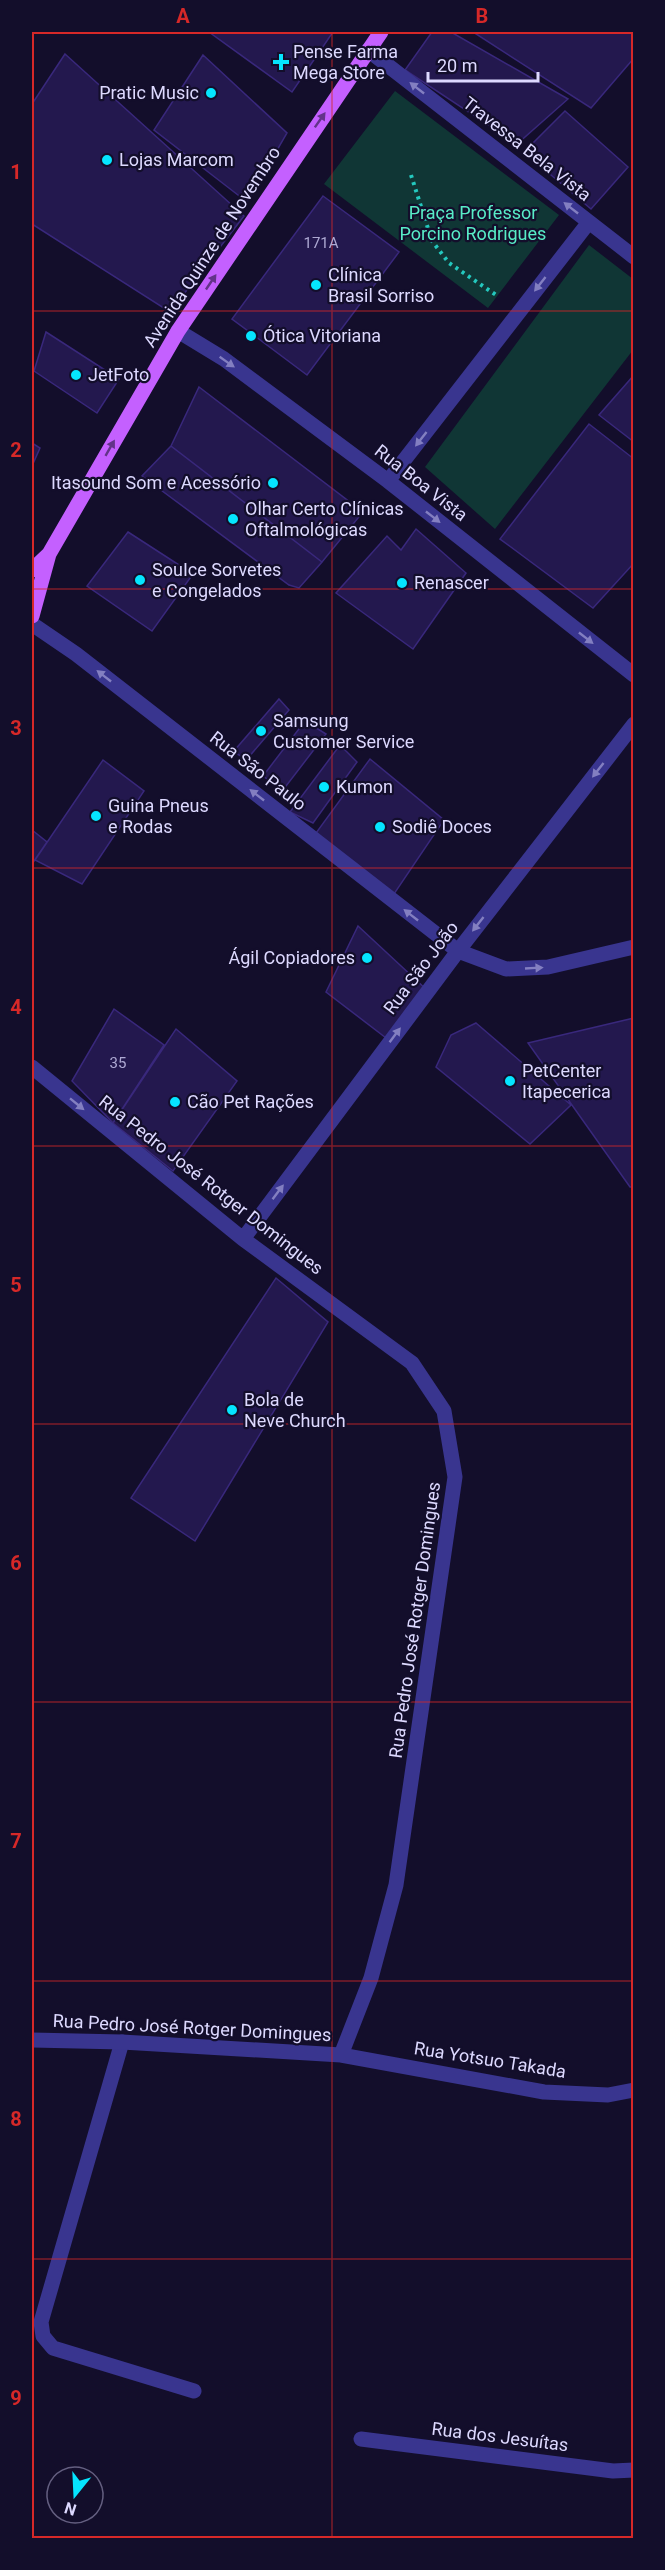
<svg xmlns="http://www.w3.org/2000/svg" width="665" height="2570" font-family="Roboto,sans-serif">
<style>
.green{fill:#103635}
.building{fill:#23184e;stroke:#39287c;stroke-width:1.5}
.lines{fill:none;stroke-linecap:round;stroke-linejoin:round}
.path{stroke:#24c8be;stroke-width:4;stroke-dasharray:3 4.5;stroke-linecap:butt}
.lane{stroke:#39358f;stroke-width:15}
.street{stroke:#39358f;stroke-width:15}
.primary{stroke:#c460ff;stroke-width:15}
.oneway{fill:#837fc1}
.oneway2{fill:#63338a}
.grid{fill:none;stroke:#d62828;stroke-width:1.5;stroke-opacity:0.55}
.poi-dot{fill:#05e5ff;stroke:#130e2b;stroke-width:2}
.labels{text-anchor:middle;stroke-width:4.5;stroke-linejoin:round;paint-order:stroke}
.number-label{font-size:15px;fill:#aea9d3}
.poi-label{font-size:18px;fill:#ddd9ff;stroke:#130e2b;text-anchor:start}
.street-label{font-size:18px;fill:#ddd9ff;stroke:#130e2b}
.park-label{font-size:18px;fill:#58ecc7;stroke:#130e2b}
.neatline{fill:none;stroke:#d62828;stroke-width:2}
.grid-label{font-size:20px;text-anchor:middle;font-weight:bold;fill:#d62828}
</style>
<rect width="100%" height="100%" fill="#130e2b"/>
<path class="green" d="M395,91L559,215L488,308L324,184Z
M589,245L633,279V350L495,529L425,467Z"/>
<path class="building" d="M209,32H333L292,92Z
M432,32H451L568,99L517,144L405,70Z
M473,32H634V58L591,108Z
M65,54L244,216L170,312L32,224V104Z
M203,55L287,133L247,202L154,130Z
M565,111L628,167L591,209L524,152Z
M323,196L399,252L307,375L232,319Z
M46,332L119,379L97,413L34,371Z
M634,375V442L599,415Z
M199,387L363,512L322,562L171,446Z
M589,424L634,459V563L593,608L500,539Z
M32,443L40,448L32,466Z
M171,446L322,562L299,588L289,585L142,476Z
M416,529L466,573L413,649L336,593L387,536L401,550Z
M128,532L193,574L152,631L87,586Z
M279,699L289,710L247,759L233,752Z
M305,721L326,734L283,790L263,776Z
M340,745L357,762L313,823L290,812Z
M370,759L444,820L394,894L316,833Z
M103,760L144,791L82,884L35,860Z
M32,830L47,842L32,864Z
M358,926L428,991L390,1041L326,992Z
M114,1009L164,1045L113,1123L72,1081Z
M634,1018V1187H630L528,1043Z
M476,1023L571,1105L530,1144L436,1067L451,1035Z
M176,1029L237,1081L173,1171L113,1123Z
M276,1278L328,1322L195,1541L131,1498Z"/>
<g class="lines">
<path class="path" d="M411,175L432,241L449,263L499,297"/>
<path class="lane" d="M122,2042L41,2322L43,2336L53,2348L194,2391"/>
<path class="street" d="M368,50L634,257
M178,331L224,359L388,481L634,675
M388,481L589,222
M32,624L76,654L458,951L506,969L548,967L634,947
M32,1067L243,1239L412,1363L444,1411L455,1477L396,1885L371,1978L341,2055
M243,1239L458,951L634,724
M32,2040L122,2042L341,2055L544,2092L608,2095L634,2090
M361,2439L613,2471L634,2470"/>
<path class="primary" d="M32,570L49,554
M32,616L49,554L178,331L381,32"/>
</g>
<defs><path id="oneway-solid" d="M-6-.8H1V-3.2L6.5 0L1 3.2V.8H-6Z" transform="scale(1.5)"/></defs>
<g class="oneway">
<use href="#oneway-solid" transform="translate(417 88) rotate(-142)"/>
<use href="#oneway-solid" transform="translate(571 208) rotate(-142)"/>
<use href="#oneway-solid" transform="translate(540 284) rotate(128)"/>
<use href="#oneway-solid" transform="translate(227 362) rotate(35)"/>
<use href="#oneway-solid" transform="translate(421 439) rotate(128)"/>
<use href="#oneway-solid" transform="translate(433 517) rotate(38)"/>
<use href="#oneway-solid" transform="translate(586 638) rotate(38)"/>
<use href="#oneway-solid" transform="translate(104 676) rotate(-142)"/>
<use href="#oneway-solid" transform="translate(598 770) rotate(128)"/>
<use href="#oneway-solid" transform="translate(257 795) rotate(-142)"/>
<use href="#oneway-solid" transform="translate(411 915) rotate(-142)"/>
<use href="#oneway-solid" transform="translate(478 924) rotate(128)"/>
<use href="#oneway-solid" transform="translate(534 968) rotate(-3)"/>
<use href="#oneway-solid" transform="translate(395 1035) rotate(-53)"/>
<use href="#oneway-solid" transform="translate(77 1104) rotate(39)"/>
<use href="#oneway-solid" transform="translate(278 1192) rotate(-53)"/>
</g>
<g class="oneway2">
<use href="#oneway-solid" transform="translate(320 120) rotate(-55)"/>
<use href="#oneway-solid" transform="translate(211 282) rotate(-56)"/>
<use href="#oneway-solid" transform="translate(110 448) rotate(-60)"/>
</g>
<path class="grid" d="M332,32V2538M32,311H634M32,589H634M32,868H634M32,1146H634M32,1424H634M32,1702H634M32,1981H634M32,2259H634"/>
<g class="poi-dot">
<path d="M278 53h6v6h6v6h-6v6h-6v-6h-6v-6h6z"/>
<circle cx="211" cy="93" r="6"/>
<circle cx="107" cy="160" r="6"/>
<circle cx="316" cy="285" r="6"/>
<circle cx="251" cy="336" r="6"/>
<circle cx="76" cy="375" r="6"/>
<circle cx="273" cy="483" r="6"/>
<circle cx="233" cy="519" r="6"/>
<circle cx="140" cy="580" r="6"/>
<circle cx="402" cy="583" r="6"/>
<circle cx="261" cy="731" r="6"/>
<circle cx="324" cy="787" r="6"/>
<circle cx="96" cy="816" r="6"/>
<circle cx="380" cy="827" r="6"/>
<circle cx="367" cy="958" r="6"/>
<circle cx="510" cy="1081" r="6"/>
<circle cx="175" cy="1102" r="6"/>
<circle cx="232" cy="1410" r="6"/>
</g>
<g class="labels">
<g class="number-label">
<text x="321" y="248">171A</text>
<text x="118" y="1068">35</text>
</g>
<g class="poi-label">
<text x="293" y="58">Pense Farma<tspan x="293" dy="21">Mega Store</tspan></text>
<text x="199" y="99" text-anchor="end">Pratic Music</text>
<text x="119" y="166">Lojas Marcom</text>
<text x="328" y="281">Clínica<tspan x="328" dy="21">Brasil Sorriso</tspan></text>
<text x="263" y="342">Ótica Vitoriana</text>
<text x="88" y="381">JetFoto</text>
<text x="261" y="489" text-anchor="end">Itasound Som e Acessório</text>
<text x="245" y="515">Olhar Certo Clínicas<tspan x="245" dy="21">Oftalmológicas</tspan></text>
<text x="152" y="576">SouIce Sorvetes<tspan x="152" dy="21">e Congelados</tspan></text>
<text x="414" y="589">Renascer</text>
<text x="273" y="727">Samsung<tspan x="273" dy="21">Customer Service</tspan></text>
<text x="336" y="793">Kumon</text>
<text x="108" y="812">Guina Pneus<tspan x="108" dy="21">e Rodas</tspan></text>
<text x="392" y="833">Sodiê Doces</text>
<text x="355" y="964" text-anchor="end">Ágil Copiadores</text>
<text x="522" y="1077">PetCenter<tspan x="522" dy="21">Itapecerica</tspan></text>
<text x="187" y="1108">Cão Pet Rações</text>
<text x="244" y="1406">Bola de<tspan x="244" dy="21">Neve Church</tspan></text>
</g>
<g class="street-label">
<text transform="translate(527 149) rotate(38)" y="6">Travessa Bela Vista</text>
<text transform="translate(212 247) rotate(-57)" y="6">Avenida Quinze de Novembro</text>
<text transform="translate(421 483) rotate(38)" y="6">Rua Boa Vista</text>
<text transform="translate(258 771) rotate(38)" y="6">Rua São Paulo</text>
<text transform="translate(421 968) rotate(-53)" y="6">Rua São João</text>
<text transform="translate(211 1185) rotate(38)" y="6">Rua Pedro José Rotger Domingues</text>
<text transform="translate(415 1620) rotate(-82)" y="6">Rua Pedro José Rotger Domingues</text>
<text transform="translate(192 2028) rotate(3)" y="6">Rua Pedro José Rotger Domingues</text>
<text transform="translate(490 2060) rotate(9)" y="6">Rua Yotsuo Takada</text>
<text transform="translate(500 2437) rotate(7)" y="6">Rua dos Jesuítas</text>
</g>
<g class="park-label">
<text x="473" y="219">Praça Professor<tspan x="473" dy="21">Porcino Rodrigues</tspan></text>
</g>
</g>
<rect width="665" height="2570" fill="none" stroke="#130e2b" stroke-width="66"/>
<g transform="translate(75 2495) rotate(198)"><circle r="28" fill="#130e2b" stroke="#645f80" stroke-width="1.5"/>
<path d="M0-4.5L10 22L0 15L-10 22Z" fill="#05e5ff"/>
<text y="-9" font-size="16" font-weight="bold" text-anchor="middle" fill="#ddd9ff">N</text>
</g>
<path d="M428 72v9h110v-9" fill="none" stroke="#ddd9ff" stroke-width="3"/>
<text x="437" y="72" font-size="18" fill="#ddd9ff" stroke="#130e2b" stroke-width="4.5" paint-order="stroke">20 m</text>
<rect x="33" y="33" width="599" height="2504" class="neatline"/>
<g class="grid-label">
<text x="183" y="23">A</text>
<text x="482" y="23">B</text>
<text x="16" y="179">1</text>
<text x="16" y="457">2</text>
<text x="16" y="735">3</text>
<text x="16" y="1014">4</text>
<text x="16" y="1292">5</text>
<text x="16" y="1570">6</text>
<text x="16" y="1848">7</text>
<text x="16" y="2126">8</text>
<text x="16" y="2405">9</text>
</g>
</svg>
